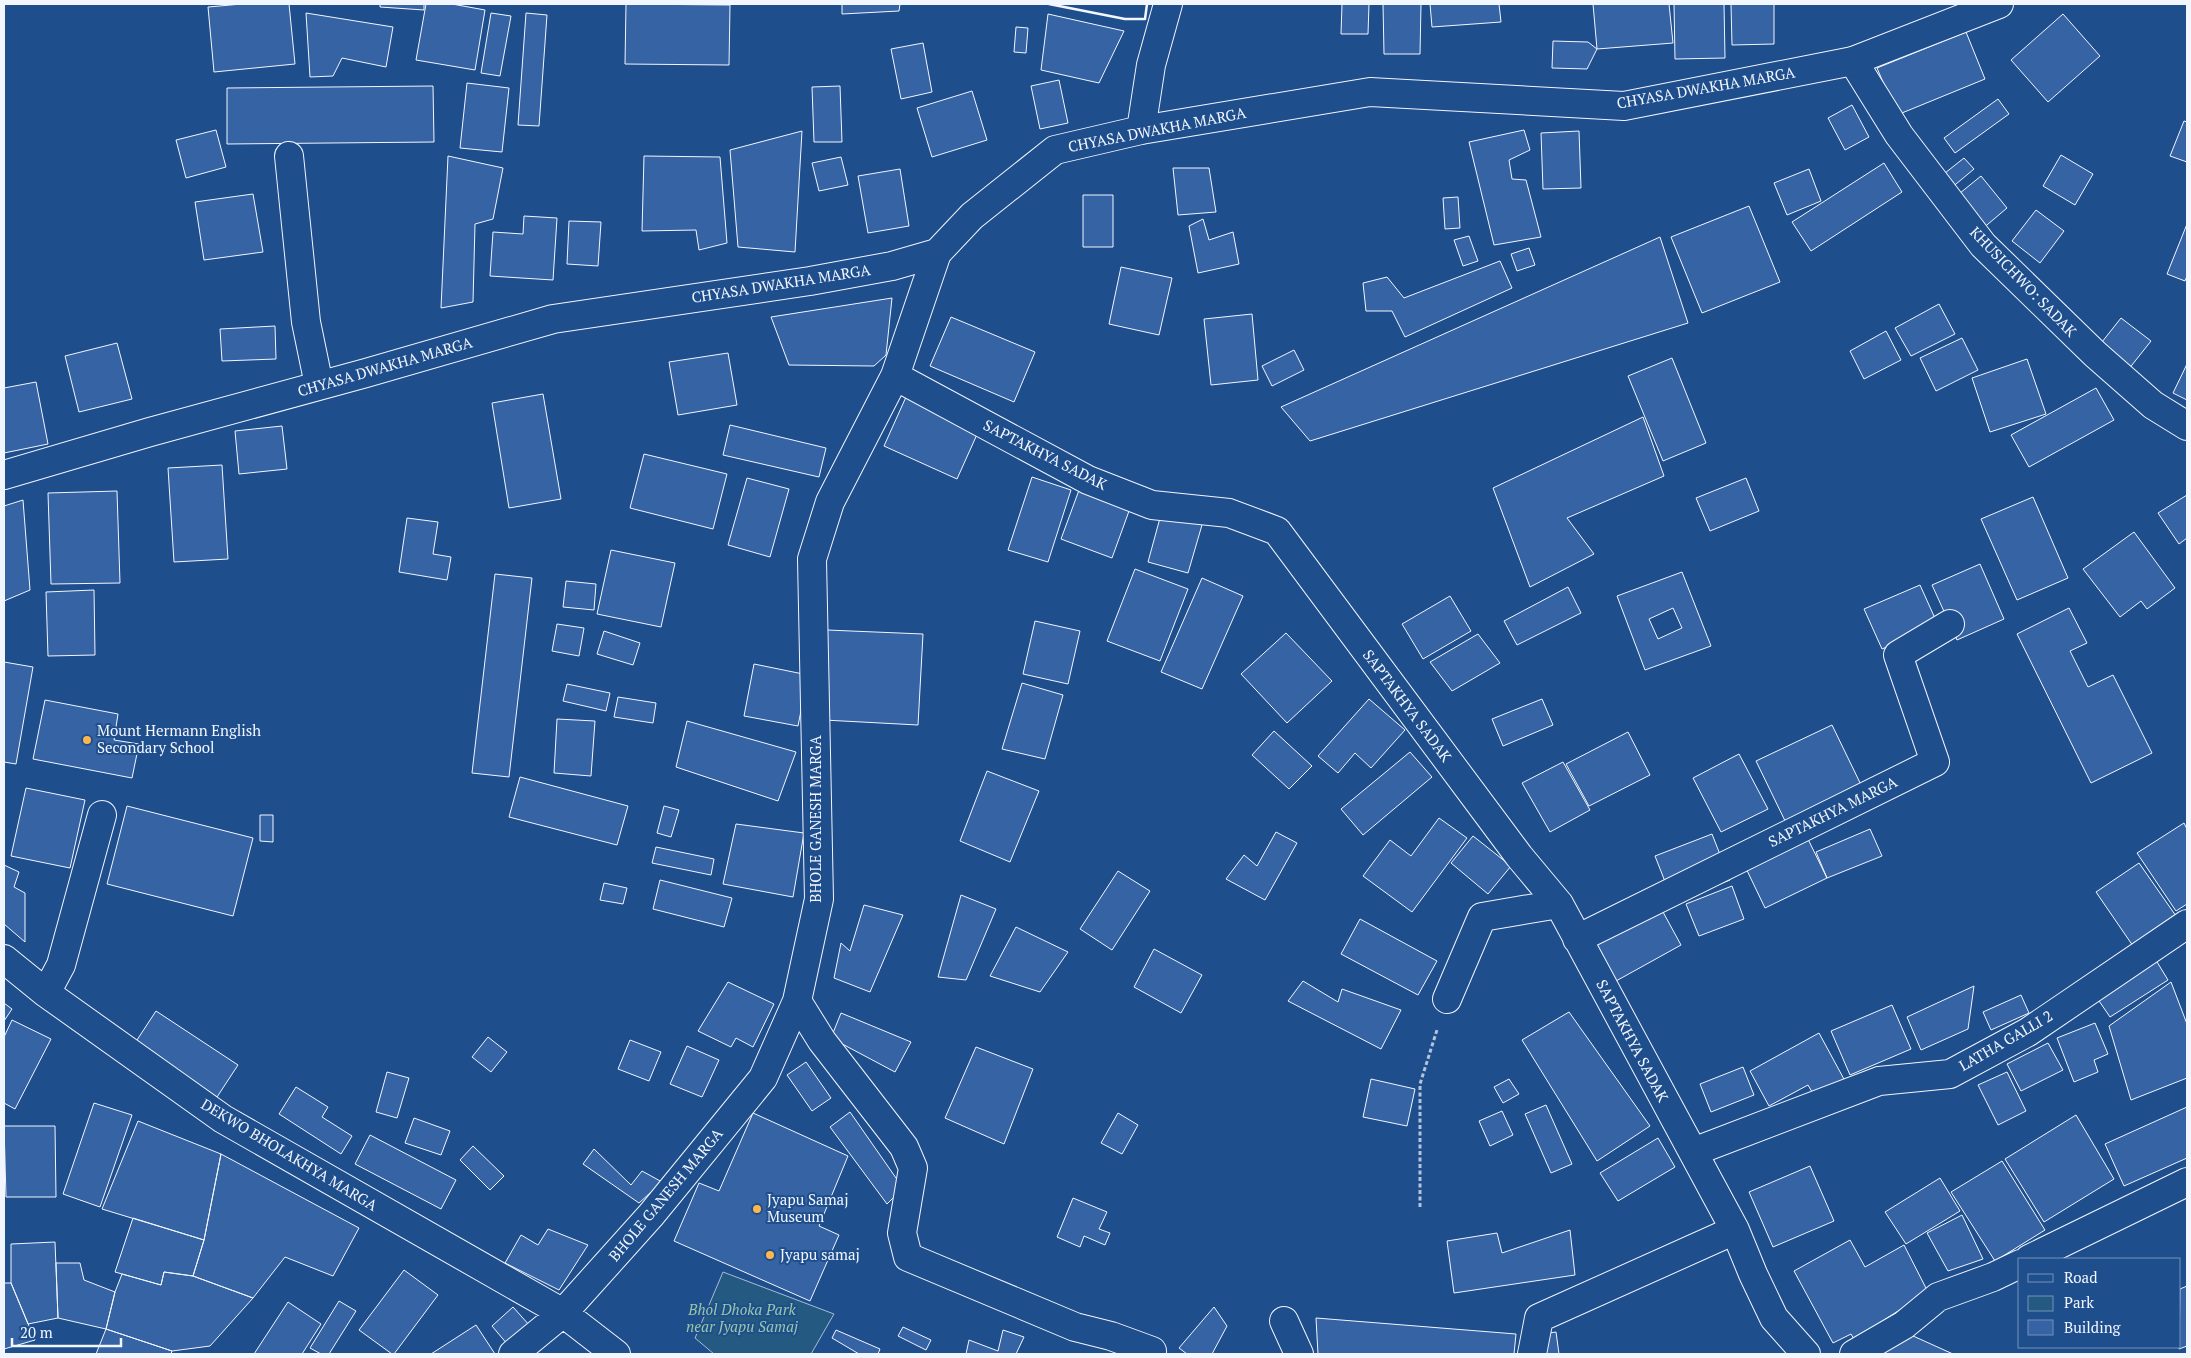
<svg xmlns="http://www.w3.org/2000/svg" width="2191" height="1358" font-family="'PT Serif',serif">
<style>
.green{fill:#245a82;stroke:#a8bbd7}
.building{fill:#3563a3;stroke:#f2f6ff;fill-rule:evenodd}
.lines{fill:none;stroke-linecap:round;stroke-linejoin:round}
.minor-casing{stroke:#f2f6ff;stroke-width:30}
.major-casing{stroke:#f2f6ff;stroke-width:30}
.path{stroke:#b3c4dc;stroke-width:3;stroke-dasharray:4 2.5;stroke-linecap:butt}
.minor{stroke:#1f4e8c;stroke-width:28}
.major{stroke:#1f4e8c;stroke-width:28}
.wall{stroke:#f2f6ff;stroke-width:2.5}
.poi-dot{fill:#ffb74d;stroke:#1f4e8c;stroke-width:2}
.labels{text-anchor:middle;stroke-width:4;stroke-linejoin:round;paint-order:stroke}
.street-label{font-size:15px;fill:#f2f6ff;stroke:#1f4e8c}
.poi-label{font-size:15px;fill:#f2f6ff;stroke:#1f4e8c;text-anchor:start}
.park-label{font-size:15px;font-style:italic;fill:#97c8a6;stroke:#1f4e8c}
</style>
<rect width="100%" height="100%" fill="#1f4e8c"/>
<path class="green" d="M723,1272L834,1314L811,1354H714L695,1338Z"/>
<path class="building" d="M242,4H289L295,64L214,72L208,7Z
M380,4H424V10L380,7Z
M426,4H452L485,10L475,70L416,60Z
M626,4L730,5L729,65L625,64Z
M842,4H900L899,11L842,14Z
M1342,4H1369L1368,34H1341Z
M1383,4H1421L1420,54H1384Z
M1430,4H1499L1501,22L1432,27Z
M1593,4H1669L1673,43L1597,49Z
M1674,4H1724L1725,58L1675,59Z
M1731,4H1774V44L1732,45Z
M306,13L393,27L386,67L342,58L333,76L310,77Z
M491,13L511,16L500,76L481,73Z
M526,13L547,15L539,126L518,125Z
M1048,14L1124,31L1099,83L1041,70Z
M2063,14L2100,56L2048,102L2011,60Z
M1016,27L1028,28L1026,53L1014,52Z
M1966,32L1985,79L1897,115L1877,68Z
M1553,41L1588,42L1597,49L1587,69L1552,68Z
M923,43L932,92L901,99L891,49Z
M1059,80L1068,123L1040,129L1031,86Z
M467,83L509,88L502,152L460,148Z
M433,86L434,142L227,144V88Z
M840,86L842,142H814L812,87Z
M972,91L987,140L932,157L917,108Z
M1998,99L2009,114L1955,153L1944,138Z
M1852,105L1869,137L1845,150L1828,118Z
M2184,121L2187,122V162L2170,156Z
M216,130L226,167L186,178L176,140Z
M1524,130L1530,150L1509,160L1512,179L1526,180L1541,237L1494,245L1469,142Z
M802,131L795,252L738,247L730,150Z
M1579,131L1581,188L1543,189L1541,133Z
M2061,155L2093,174L2075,205L2043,186Z
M448,156L503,168L493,219L475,224L473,302L441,308Z
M644,156L720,157L727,243L699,250L696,230L642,231Z
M841,157L848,185L819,191L812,163Z
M1964,158L1974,169L1950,189L1940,177Z
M1884,163L1902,192L1811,251L1792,222Z
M1173,168H1209L1216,212L1178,215Z
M900,169L909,226L868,233L858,176Z
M1809,169L1821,201L1787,215L1774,183Z
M1981,176L2007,208L1981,230L1954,198Z
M253,194L263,252L204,260L195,202Z
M1083,195H1113V247H1083Z
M1458,197L1460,228L1445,229L1443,198Z
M1749,206L1780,282L1702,313L1671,237Z
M2036,210L2064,231L2040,263L2012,241Z
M524,216L557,218L553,280L490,276L493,232L523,234Z
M1203,219L1209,240L1233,232L1239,264L1198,273L1189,226Z
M569,221L601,222L598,266L567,264Z
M2187,224V276L2185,281L2167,274Z
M1469,236L1478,261L1463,266L1454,240Z
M1660,237L1688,323L1310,441L1281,407Z
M1529,248L1535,265L1517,271L1511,254Z
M1500,261L1512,288L1405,337L1392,311H1366L1363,283L1387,277L1404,298Z
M1121,267L1172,278L1159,335L1109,324Z
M892,298L886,355L874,366L789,365L771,317Z
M1939,304L1955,334L1911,356L1895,328Z
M1252,314L1258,380L1211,385L1204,319Z
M951,317L1035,352L1014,402L930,366Z
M2121,318L2151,341L2128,370L2098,347Z
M275,326L276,359L222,361L220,329Z
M1886,331L1901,360L1864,379L1850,351Z
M1962,338L1978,370L1936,391L1920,358Z
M117,343L132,399L79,412L65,356Z
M1294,350L1304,370L1272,386L1262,366Z
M728,353L737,405L678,415L669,362Z
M1672,358L1706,443L1663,461L1628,376Z
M2027,359L2046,414L1990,432L1972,378Z
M2187,364V400L2173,393Z
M36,382L48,444L4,453V388Z
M2096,388L2114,420L2029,467L2011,435Z
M543,394L561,499L509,508L492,403Z
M906,397L979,430L957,479L884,446Z
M1643,417L1664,476L1567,518L1594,554L1530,587L1493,488Z
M730,425L826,448L819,477L723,455Z
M282,426L287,469L239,474L235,431Z
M644,454L727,474L713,529L630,508Z
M222,465L228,559L174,562L168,468Z
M1032,477L1071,490L1048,562L1008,550Z
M747,478L789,489L770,557L728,545Z
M1746,478L1759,511L1710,531L1696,498Z
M1082,482L1133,500L1112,558L1061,539Z
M117,491L120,583L51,584L48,493Z
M2187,495V538L2179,544L2158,513Z
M2033,497L2068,578L2017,600L1981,519Z
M23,500L30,590L4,601V506Z
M1163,507L1204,518L1188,573L1148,562Z
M407,518L438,522L433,554L451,557L447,580L399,572Z
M2134,532L2175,588L2147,609L2141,601L2120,617L2083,569Z
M611,550L675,563L661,627L597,614Z
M1980,564L2004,619L1957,640L1932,585Z
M1135,569L1188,589L1160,661L1107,641Z
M1682,572L1711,646L1645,670L1617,596ZM1673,608L1682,628L1658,639L1649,619Z
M495,574L532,578L509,777L472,773Z
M1202,578L1243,596L1202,689L1161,672Z
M566,581L596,584L594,610L563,607Z
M1920,585L1938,625L1882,649L1864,609Z
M1568,587L1581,613L1517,645L1504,621Z
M94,590L95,655L48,656L46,592Z
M1450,596L1471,631L1423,659L1402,624Z
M2069,608L2087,643L2070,651L2088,687L2113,675L2152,753L2091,783L2017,634Z
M1035,621L1080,631L1068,684L1023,674Z
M557,624L584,628L579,656L552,651Z
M827,630L923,634L918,725L824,720Z
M604,631L640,643L633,665L597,654Z
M1286,633L1332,681L1287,723L1241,674Z
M1478,634L1500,663L1452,691L1430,662Z
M4,662L33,667L16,764L4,762Z
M754,664L808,675L798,726L744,716Z
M1022,683L1063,695L1045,759L1002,749Z
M567,684L610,693L606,711L563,701Z
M618,697L656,703L653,723L614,717Z
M1369,699L1405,730L1371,768L1355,753L1338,773L1318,756Z
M1542,699L1553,725L1503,746L1492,719Z
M45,700L118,714L114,740L139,744L132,778L33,759Z
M557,719L595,721L591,776L554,773Z
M687,721L796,752L778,801L676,767Z
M1832,725L1864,791L1788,827L1756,761Z
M1274,731L1312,766L1289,789L1252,755Z
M1628,732L1650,775L1589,806L1566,764Z
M1410,752L1432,777L1363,835L1341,809Z
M1739,754L1768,809L1721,832L1693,778Z
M1563,762L1590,810L1550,832L1522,783Z
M987,771L1039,791L1010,862L960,841Z
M520,777L628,806L617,845L509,817Z
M26,788L85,800L70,868L11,856Z
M127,806L253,838L233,916L107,884Z
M664,806L679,810L671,837L657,833Z
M260,815H273V842L260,841Z
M1439,818L1467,838L1412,912L1363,876L1390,840L1411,856Z
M2184,823L2187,829V904L2176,911L2137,853Z
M736,824L804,833L793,897L723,884Z
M1870,829L1882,856L1827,878L1816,852Z
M1804,831L1827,878L1765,908L1742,860Z
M1276,832L1297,843L1265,900L1226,879L1244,855L1257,866Z
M1712,834L1730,880L1673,902L1655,856Z
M1473,836L1511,866L1488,894L1451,863Z
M656,847L714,859L711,875L652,863Z
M2139,863L2176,916L2133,946L2096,892Z
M4,865L19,872L14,887L25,893V942L4,924Z
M1118,871L1150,891L1112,950L1080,929Z
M660,880L732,898L724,927L653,909Z
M604,883L627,888L623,904L600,900Z
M1732,886L1744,919L1699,936L1686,904Z
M1651,890L1681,945L1616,981L1586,926Z
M961,895L996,909L966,980L938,977Z
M864,905L903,915L870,992L834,978L841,943L850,951Z
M1360,919L1437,961L1418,995L1341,954Z
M1016,927L1068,952L1040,992L990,976Z
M1154,949L1202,975L1181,1013L1134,987Z
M2154,957L2168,980L2110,1017L2095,995Z
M1303,981L1338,1002L1342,989L1401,1010L1381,1049L1288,1001Z
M728,982L774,1004L753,1047L736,1038L731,1047L698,1031Z
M2171,982L2187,1024V1078L2131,1100L2109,1026Z
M1974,986L1968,1029L1921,1050L1907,1017Z
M2021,995L2029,1013L1991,1030L1983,1012Z
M4,1003L12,1009L4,1021Z
M1892,1005L1911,1049L1850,1075L1831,1031Z
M156,1011L238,1065L217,1097L135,1043Z
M1569,1012L1650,1126L1597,1161L1522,1040Z
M841,1013L911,1042L895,1072L831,1038Z
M12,1020L51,1039L15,1109L4,1103V1037Z
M2095,1023L2108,1054L2094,1060L2098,1072L2074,1082L2057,1038Z
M1819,1033L1845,1081L1815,1097L1808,1085L1769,1106L1750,1071Z
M488,1037L507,1052L491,1072L472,1057Z
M630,1040L661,1052L649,1081L618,1069Z
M2048,1043L2063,1070L2021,1091L2007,1064Z
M687,1046L719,1060L702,1097L670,1084Z
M976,1047L1033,1069L1004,1144L945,1118Z
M806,1062L831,1098L812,1111L787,1075Z
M1743,1067L1754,1095L1711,1112L1700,1084Z
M387,1072L409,1078L397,1118L376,1112Z
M2007,1072L2026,1111L1998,1125L1978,1085Z
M1371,1079L1415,1089L1407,1126L1363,1117Z
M1509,1079L1519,1094L1503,1103L1494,1087Z
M296,1087L328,1107L322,1117L352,1136L341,1154L279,1114Z
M94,1103L132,1115L100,1207L63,1194Z
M1546,1105L1572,1164L1551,1173L1525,1114Z
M2187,1107V1158L2124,1186L2105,1144Z
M1502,1111L1513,1135L1490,1146L1479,1121Z
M850,1112L903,1188L887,1204L830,1127Z
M753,1113L848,1156L819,1226L839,1235L810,1301L674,1241L699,1183L719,1191Z
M1118,1113L1138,1125L1122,1154L1101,1143Z
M2076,1115L2114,1179L2044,1222L2005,1159Z
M414,1118L450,1131L441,1155L405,1143Z
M138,1121L221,1154L204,1240L102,1209Z
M4,1126H55L56,1197H6Z
M370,1135L456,1180L441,1209L355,1164Z
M1658,1138L1675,1167L1618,1201L1600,1173Z
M473,1146L504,1176L490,1190L460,1160Z
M594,1149L631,1185L642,1171L662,1182L639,1203L583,1164Z
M221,1154L359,1228L333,1276L285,1257L253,1298L193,1276L204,1240Z
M2002,1161L2045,1230L1995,1261L1951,1192Z
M1810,1166L1834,1221L1773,1247L1749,1192Z
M1940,1178L1960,1211L1906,1244L1885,1212Z
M1073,1198L1107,1212L1099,1229L1110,1233L1105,1245L1084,1236L1080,1247L1057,1237Z
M1962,1215L1983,1259L1948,1271L1927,1233Z
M133,1218L204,1240L193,1276L164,1272L161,1285L115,1272Z
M548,1229L588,1245L559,1290L505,1263L521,1235L538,1245Z
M1570,1230L1575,1275L1454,1293L1447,1241L1497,1233L1502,1253Z
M1850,1240L1865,1267L1904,1245L1928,1292L1854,1339L1851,1334L1833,1343L1794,1271Z
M55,1242L58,1318L28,1324L11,1283V1244Z
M56,1263H80L84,1280L115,1292L106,1329L58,1318Z
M404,1270L438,1295L394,1354H392L359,1330Z
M164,1272L193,1276L253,1298L210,1346L172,1351L106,1329L115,1292L122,1274L161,1285Z
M4,1283H11L35,1340L4,1349Z
M2187,1286V1346L2179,1349L2180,1289Z
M339,1301L356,1311L329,1354H321L310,1348Z
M288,1302L321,1324L302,1354H254Z
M513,1307L530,1326L508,1345L492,1326Z
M1214,1307L1227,1326L1212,1354H1187L1179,1348Z
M1316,1318L1516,1334L1514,1354H1318Z
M476,1325L495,1354H431Z
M903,1327L931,1340L926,1350L898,1336Z
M106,1329L172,1351L171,1354H96Z
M836,1330L880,1349L878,1354H859L832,1338Z
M1003,1330L1024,1337L1016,1354H966L969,1340L998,1351Z
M1902,1331L1953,1354H1874Z
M1556,1332L1559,1354H1545L1543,1334Z"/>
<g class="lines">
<g class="minor-casing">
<path id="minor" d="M1853,61L1899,135L1983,245L2095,354L2153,405L2187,426
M1141,130L1151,65L1168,4
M289,156L306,322L319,385
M937,253L895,376L1088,480L1152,505L1229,513L1277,531L1519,856L1559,904L1735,1230L1753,1274L1774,1318L1806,1354
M1577,939L1935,762L1898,655L1950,624
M4,959L46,993L223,1119L563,1313L616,1354
M46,993L61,965L102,815
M1447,999L1482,917L1559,904
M797,1001L822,1041L904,1147L913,1168L902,1233L908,1257L1075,1327L1111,1336L1152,1351
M1693,1152L1879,1081L1950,1074L2028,1032L2187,924
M2029,1259L2187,1182
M1284,1321L1299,1354
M513,1354L563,1313L651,1215L763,1078L797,1001L819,899L812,559L830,502L895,376
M1532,1354L1539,1318L1735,1230
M1854,1354L1904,1325L1938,1297L1993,1277L2020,1264"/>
</g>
<g class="major-casing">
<path id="major" d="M4,475L150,432L366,373L553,319L810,281L892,266L937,253L972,216L1055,150L1141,130L1370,92L1624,106L1853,61L1999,4"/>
</g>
<path class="path" d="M1420,1207V1084L1437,1030"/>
<use href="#minor" class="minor"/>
<use href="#major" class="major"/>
<path class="wall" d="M1049,4L1125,19H1145L1147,4"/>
</g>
<g class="poi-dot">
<circle cx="87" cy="740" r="5"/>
<circle cx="757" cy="1209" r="5"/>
<circle cx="770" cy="1255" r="5"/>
</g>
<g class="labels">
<g class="street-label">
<text transform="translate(1706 88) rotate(-10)" y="5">CHYASA DWAKHA MARGA</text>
<text transform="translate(1157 130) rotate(-11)" y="5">CHYASA DWAKHA MARGA</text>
<text transform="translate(2023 282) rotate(46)" y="5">KHUSICHWO: SADAK</text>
<text transform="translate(781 284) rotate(-9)" y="5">CHYASA DWAKHA MARGA</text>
<text transform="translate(385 367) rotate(-16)" y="5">CHYASA DWAKHA MARGA</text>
<text transform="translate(1045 455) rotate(27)" y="5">SAPTAKHYA SADAK</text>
<text transform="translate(1407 706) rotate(53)" y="5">SAPTAKHYA SADAK</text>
<text transform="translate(1833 812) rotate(-26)" y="5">SAPTAKHYA MARGA</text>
<text transform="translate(816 819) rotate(-90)" y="5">BHOLE GANESH MARGA</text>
<text transform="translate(1632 1041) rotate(62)" y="5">SAPTAKHYA SADAK</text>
<text transform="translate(2006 1041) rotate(-30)" y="5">LATHA GALLI 2</text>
<text transform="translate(289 1155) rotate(31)" y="5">DEKWO BHOLAKHYA MARGA</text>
<text transform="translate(666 1195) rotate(-50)" y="5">BHOLE GANESH MARGA</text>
</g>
<g class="poi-label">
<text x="97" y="736">Mount Hermann English<tspan x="97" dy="17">Secondary School</tspan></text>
<text x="767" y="1205">Jyapu Samaj<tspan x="767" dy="17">Museum</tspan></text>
<text x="780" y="1260">Jyapu samaj</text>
</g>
<g class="park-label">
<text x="742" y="1315">Bhol Dhoka Park<tspan x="742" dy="17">near Jyapu Samaj</tspan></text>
</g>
</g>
<rect width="2191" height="1358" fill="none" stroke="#f2f6ff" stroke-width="10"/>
<rect x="2018" y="1258" width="162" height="90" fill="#1f4e8c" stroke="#7391ba"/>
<rect x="2028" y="1274" width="25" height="8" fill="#1f4e8c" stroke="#7391ba"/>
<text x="2064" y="1283" font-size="15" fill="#f2f6ff">Road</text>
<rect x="2028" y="1296" width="25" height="15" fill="#245a82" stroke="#7391ba"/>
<text x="2064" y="1308" font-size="15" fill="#f2f6ff">Park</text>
<rect x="2028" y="1320" width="25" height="15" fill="#3563a3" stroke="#7391ba"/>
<text x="2064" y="1333" font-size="15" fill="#f2f6ff">Building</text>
<path d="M12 1338v8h109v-8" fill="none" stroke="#f2f6ff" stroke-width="2.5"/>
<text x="20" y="1338" font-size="15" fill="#f2f6ff" stroke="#1f4e8c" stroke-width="4" paint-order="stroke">20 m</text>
</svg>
